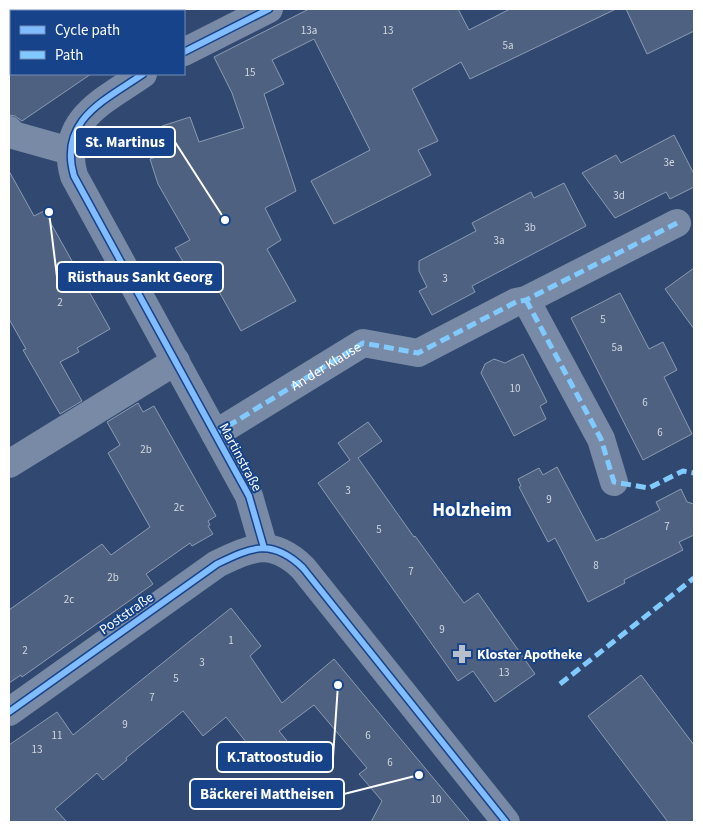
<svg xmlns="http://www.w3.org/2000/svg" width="703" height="831" font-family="'Source Sans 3',sans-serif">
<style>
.building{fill:#4e6180;stroke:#8c9bb3}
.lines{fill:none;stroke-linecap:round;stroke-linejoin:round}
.minor{stroke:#788aa5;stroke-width:28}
.quiet{stroke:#80caff;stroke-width:5;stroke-dasharray:10 5;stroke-linecap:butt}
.cycleway-casing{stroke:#17438a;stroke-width:9}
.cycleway{stroke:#80bcff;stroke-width:6}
.labels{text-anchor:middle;stroke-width:4;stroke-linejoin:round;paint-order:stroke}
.number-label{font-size:11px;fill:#d3d8df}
.street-label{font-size:14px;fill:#fff;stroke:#17438a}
.poi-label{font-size:14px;font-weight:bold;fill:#fff;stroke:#17438a;text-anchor:start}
.district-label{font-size:19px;font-weight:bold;fill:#fff;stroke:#17438a}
.leader{fill:none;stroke:#fff;stroke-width:2}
.callout-dot{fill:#fff;stroke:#17438a;stroke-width:2}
.callout{fill:#17438a;stroke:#fff;stroke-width:2}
.callout-label{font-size:15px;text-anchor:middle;font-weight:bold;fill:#fff}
</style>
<rect width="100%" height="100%" fill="#314970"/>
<path class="building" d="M309,9H458L469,30L510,9H616L470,79L461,62L412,89L438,141L418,150L431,175L334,224L311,181L370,150L314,39L272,60L284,84L264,94L296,191L265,208L281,240L267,249L296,301L241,331L212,279L198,287L175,248L190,240L158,184L150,159L171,152L162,126L190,117L199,142L244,128L232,93L214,57Z
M626,9H694V31L647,54Z
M9,74H91L22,121L15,116L9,115Z
M674,135L694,174V187L670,199L666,192L615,218L582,173L616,155L621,163Z
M9,171L34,216L44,211L110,329L77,348L79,352L60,362L82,401L60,414L23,350L26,349L9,319Z
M564,183L586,226L472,286L475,292L432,315L419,291L427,287L419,271V261L476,231L472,223L531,192L534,198Z
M694,268V329L665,289Z
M620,293L649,349L663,342L677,370L664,377L692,434L643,460L571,318Z
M523,354L547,402L540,406L546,419L514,436L481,373L485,364L494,359L505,363Z
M138,403L143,412L154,406L216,516L208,521L210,525L208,526L213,534L192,546L190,543L146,574L153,584L22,677L21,675L9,683V610L102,544L111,555L150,527L108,453L120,445L107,422Z
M368,422L382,441L358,458L414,537L415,536L464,603L478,593L535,674L495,702L473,671L458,681L318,483L350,460L338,443Z
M557,467L596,541L602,538L603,539L660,510L656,502L681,489L687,502L694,504V535L679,542L683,550L624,580L625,583L588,602L555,538L548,542L519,487L521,486L518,479L539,468L543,475Z
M231,608L261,646L250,656L282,703L334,659L470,822H371L382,801L359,774L367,768L314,705L279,731L296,752L271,773L226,717L203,736L183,711L126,758L127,760L103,780L97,773L55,809L67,822H9V745L57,712L73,735Z
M641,675L694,745V822H668L588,716Z"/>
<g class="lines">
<g class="minor">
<path d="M98,9L100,11"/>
<path d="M184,52L269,9"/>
<path d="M143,74C104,101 58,120 74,176L249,496L264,548"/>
<path d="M9,130L13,135L70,151"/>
<path d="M526,300L601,439L614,482"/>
<path id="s1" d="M215,434L363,343L418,353L516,302L526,300L677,223"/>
<path d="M9,464L176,361"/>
<path d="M9,712L217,564C252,547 272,538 303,568L506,822"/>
</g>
<path class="quiet" d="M526,300L601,439L614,482L649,488L683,471L694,473
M215,434L363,343L418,353L516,302L526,300L677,223
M560,684L694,578"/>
<g class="cycleway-casing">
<path id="cycleway" d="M184,52L269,9
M143,74C104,101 58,120 74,176L249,496L264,548
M9,712L217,564C252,547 272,538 303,568L506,822"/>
</g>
<use href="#cycleway" class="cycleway"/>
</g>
<defs>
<g id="pharmacy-bare" transform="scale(1.5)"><path d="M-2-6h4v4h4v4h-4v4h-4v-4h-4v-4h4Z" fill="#b7bfcd" stroke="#17438a" stroke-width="2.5" paint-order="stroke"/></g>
</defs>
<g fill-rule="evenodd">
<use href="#pharmacy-bare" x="462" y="654"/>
</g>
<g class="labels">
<g class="number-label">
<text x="309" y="34">13a</text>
<text x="388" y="34">13</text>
<text x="508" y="49">5a</text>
<text x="250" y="76">15</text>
<text x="669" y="166">3e</text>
<text x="619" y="199">3d</text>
<text x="530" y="231">3b</text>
<text x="499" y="244">3a</text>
<text x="445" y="282">3</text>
<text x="60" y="306">2</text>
<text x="603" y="323">5</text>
<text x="617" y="351">5a</text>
<text x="515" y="392">10</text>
<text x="645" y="406">6</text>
<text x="660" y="436">6</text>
<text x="146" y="453">2b</text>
<text x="348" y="494">3</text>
<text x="549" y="503">9</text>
<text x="179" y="511">2c</text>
<text x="667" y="530">7</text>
<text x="379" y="533">5</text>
<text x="596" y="569">8</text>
<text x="411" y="575">7</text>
<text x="113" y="581">2b</text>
<text x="69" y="603">2c</text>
<text x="442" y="633">9</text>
<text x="231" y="644">1</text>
<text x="25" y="654">2</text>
<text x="202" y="666">3</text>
<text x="504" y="676">13</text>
<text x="176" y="682">5</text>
<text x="152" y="701">7</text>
<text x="125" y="728">9</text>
<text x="57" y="739">11</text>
<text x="368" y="739">6</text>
<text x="37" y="753">13</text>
<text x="390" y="766">6</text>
<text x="436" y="803">10</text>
</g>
<g class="street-label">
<text dy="5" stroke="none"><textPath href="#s1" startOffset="130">An der Klause</textPath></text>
<text transform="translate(241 457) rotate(62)" y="5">Martinstraße</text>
<text transform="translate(126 613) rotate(-35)" y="5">Poststraße</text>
</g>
<g class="poi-label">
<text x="477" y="659">Kloster Apotheke</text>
</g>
<g class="district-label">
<text x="472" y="516">Holzheim</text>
</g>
</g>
<path class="leader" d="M225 220L175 142M49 212L57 277M338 685L333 757M419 775L344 794"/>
<g class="callout-dot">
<circle cx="225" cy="220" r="5"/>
<circle cx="49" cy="212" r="5"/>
<circle cx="338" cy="685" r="5"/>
<circle cx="419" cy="775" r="5"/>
</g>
<g class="callout">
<rect x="75" y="127" width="100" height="30" rx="5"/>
<rect x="57" y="262" width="166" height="30" rx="5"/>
<rect x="217" y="742" width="116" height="30" rx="5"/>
<rect x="190" y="779" width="154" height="30" rx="5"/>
</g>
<g class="callout-label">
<text x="125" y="147">St. Martinus</text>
<text x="140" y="282">Rüsthaus Sankt Georg</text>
<text x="275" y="762">K.Tattoostudio</text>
<text x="267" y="799">Bäckerei Mattheisen</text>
</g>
<rect width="703" height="831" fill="none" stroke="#ffffff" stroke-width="20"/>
<rect x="10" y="10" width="175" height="65" fill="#17438a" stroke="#748eb9"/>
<rect x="20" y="26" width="25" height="8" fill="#80bcff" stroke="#748eb9"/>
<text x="55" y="35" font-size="15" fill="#ffffff">Cycle path</text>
<rect x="20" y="51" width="25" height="8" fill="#80caff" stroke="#748eb9"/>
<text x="55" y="60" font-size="15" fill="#ffffff">Path</text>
</svg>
